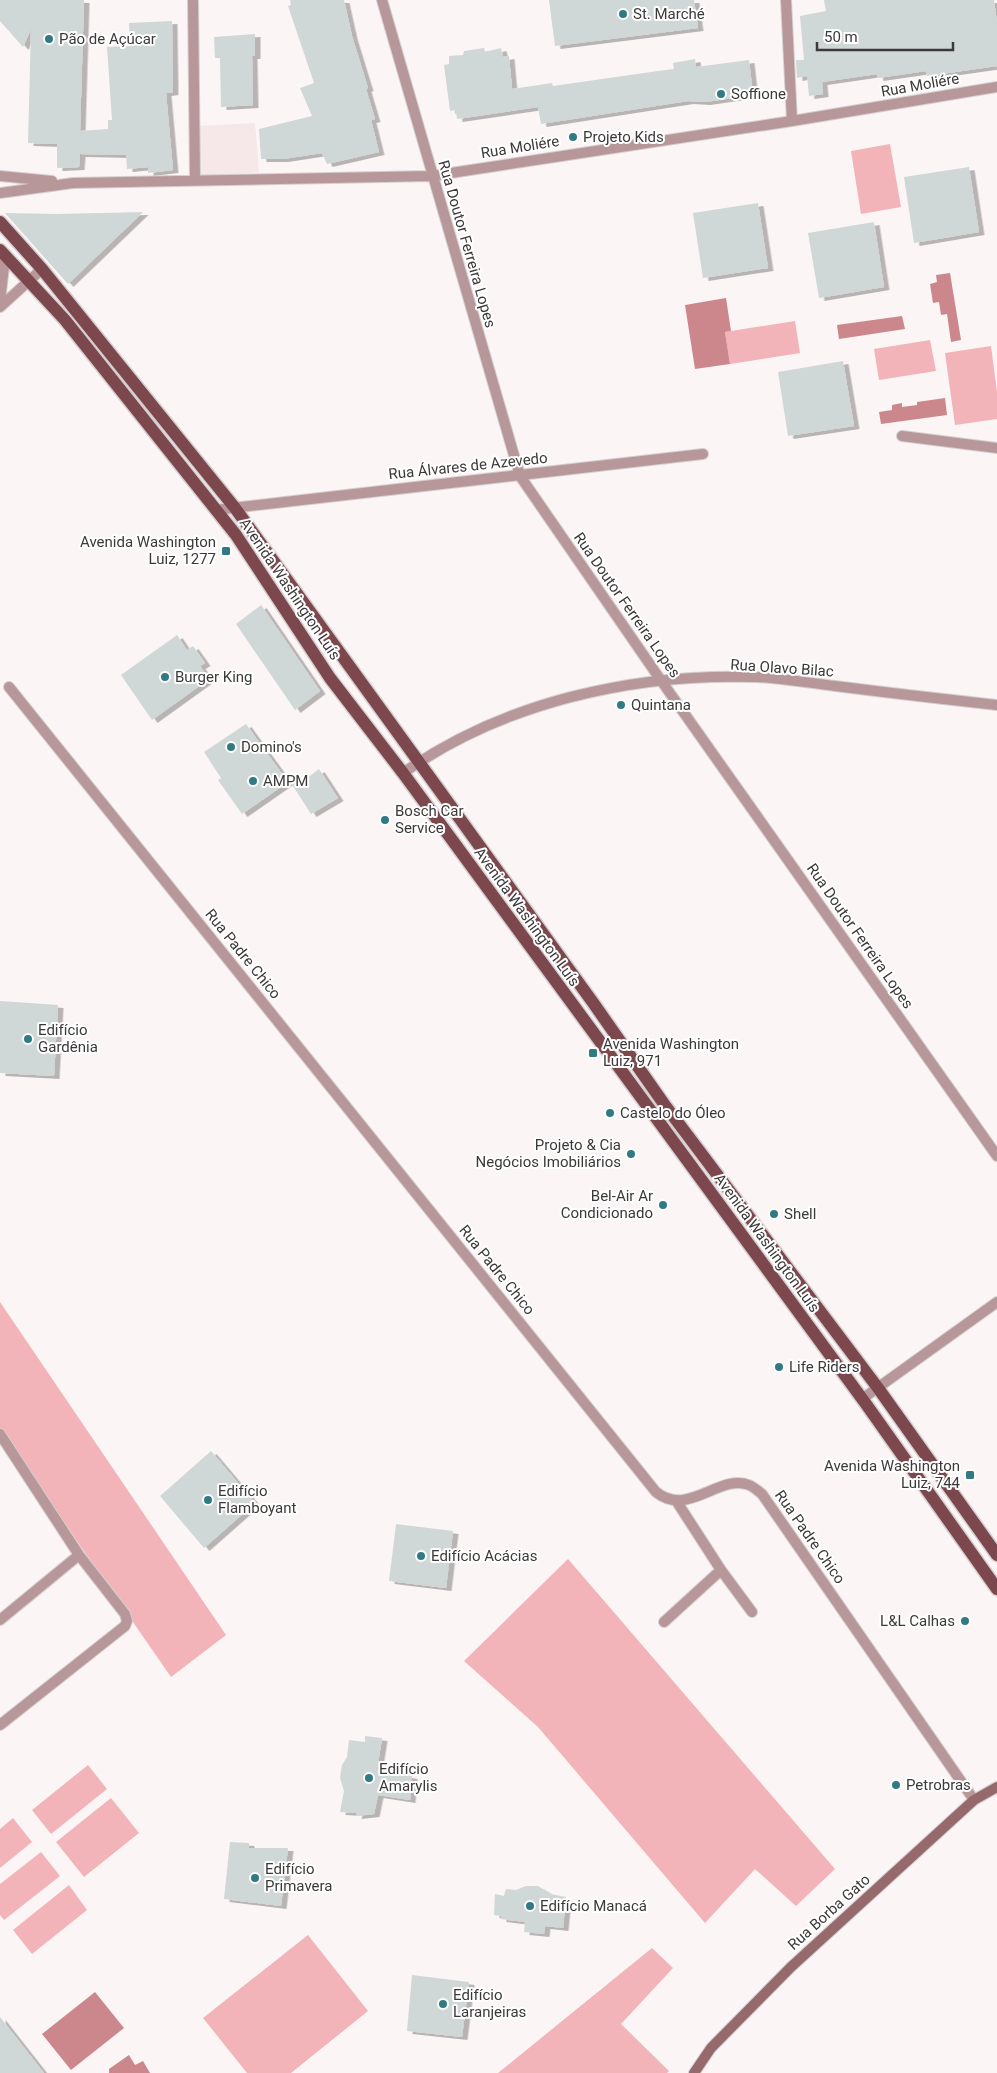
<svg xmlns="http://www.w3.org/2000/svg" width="997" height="2073" font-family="Roboto,sans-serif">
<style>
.built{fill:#f6e7e8}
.green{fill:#f2b4b8}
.water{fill:#cc878c}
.building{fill:#d0d7d7;filter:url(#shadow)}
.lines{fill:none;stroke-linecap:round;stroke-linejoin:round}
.street-casing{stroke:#d5cfcf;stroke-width:12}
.secondary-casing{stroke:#d5cfcf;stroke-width:12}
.primary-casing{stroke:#d5cfcf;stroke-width:15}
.street{stroke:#b79799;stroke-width:10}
.secondary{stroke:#96696c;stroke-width:10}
.primary{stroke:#7d484d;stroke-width:12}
.poi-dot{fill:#327a83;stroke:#fff;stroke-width:2}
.labels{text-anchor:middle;stroke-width:4;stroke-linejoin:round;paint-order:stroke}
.poi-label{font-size:15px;fill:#3c3939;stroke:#fff;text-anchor:start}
.street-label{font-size:15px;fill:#3c3939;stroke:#fff}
</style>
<defs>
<filter id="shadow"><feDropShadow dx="5.5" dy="3" stdDeviation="0" flood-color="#0004"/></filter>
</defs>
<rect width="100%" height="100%" fill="#fbf5f5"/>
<path class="built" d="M255,123L259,172L200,177L198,126Z"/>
<path class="green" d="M890,144L901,207L861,214L851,151Z
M795,321L800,353L730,364L725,332Z
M930,340L936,371L879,380L874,349Z
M991,346L997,392V419L955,425L945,353Z
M0,1302L226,1635L171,1677L0,1430Z
M568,1559L835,1869L796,1906L755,1869L705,1923L538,1727L464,1661Z
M88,1765L107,1789L51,1834L32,1810Z
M111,1798L139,1833L84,1877L56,1842Z
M13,1818L32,1842L0,1868V1829Z
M41,1852L60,1876L4,1920L0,1915V1884Z
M69,1885L87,1910L32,1954L13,1930Z
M308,1935L368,2011L291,2073H247L203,2018Z
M652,1948L673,1968L621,2024L669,2071L667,2073H498Z"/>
<path class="water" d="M950,273L961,340L951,342L947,314L941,315L939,302L933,303L930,284L937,282L936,275Z
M726,298L731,331L725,332L730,364L695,369L685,305Z
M902,316L905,329L839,339L837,325Z
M945,398L947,415L881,424L879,412L892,410V405L902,403V407L917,405V402Z
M95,1992L124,2028L71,2070L42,2034Z
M129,2055L135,2065L143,2061L150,2073H109V2069Z"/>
<path class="building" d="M0,0H84L80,131L108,129V120H112L107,47L130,46L129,23L172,21L173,92L166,93L173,170L148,173V167L127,169L126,155L80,154L79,167L57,168V144L28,143L31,29L23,47L0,21Z
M290,0H344L352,36L368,88L366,89L375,119L371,120L379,152L327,164L322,153L283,159H261L259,129L312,116L300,88L314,83L288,6L291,5Z
M549,0H694L698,28L555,46Z
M824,0H994L997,23V66L927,76L926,71L878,78L877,74L822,82L823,94L809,96L807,76L797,78L796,60H804L800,16L826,11Z
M255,34V56H252L253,105L221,107L220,58H215L214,37Z
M484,48L485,52L501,48L503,57L509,56L512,89L552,83L553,86L658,71L674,69L673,63L695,59L696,67L749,60L753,95L705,102L688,101L541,124L538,107L457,119L456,110L450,111L444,65L449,64V56L463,55L464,51Z
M969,167L979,232L914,243L904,177Z
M758,203L768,268L703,278L693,213Z
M143,212L68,284L5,213L56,214Z
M874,222L884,287L819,298L808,233Z
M843,361L854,426L788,436L778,372Z
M261,605L320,691L295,710L236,624Z
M177,635L187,650L193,646L205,663L200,666L209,679L152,720L121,675Z
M246,724L288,782L242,814L218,780L221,778L204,752Z
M319,769L338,798L311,814L291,783L306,779Z
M0,1001L58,1005L54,1076L0,1073Z
M211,1451L255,1503L204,1548L160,1496Z
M396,1524L453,1531L446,1588L389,1581Z
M365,1736L382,1738L377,1770L412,1776L410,1800L378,1795L374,1814L356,1816L357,1813L340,1812L344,1791L340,1778L342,1765L347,1757L349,1740L365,1742Z
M230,1842L249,1843V1848H288L281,1906L224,1899Z
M526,1886H538L551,1894L566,1897L563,1928L545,1926L544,1934L524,1932L525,1922L501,1919V1916L494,1915L495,1894L504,1896L506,1889L516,1890Z
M412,1975L469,1982L462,2037L407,2031Z
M0,2017L44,2073H0Z"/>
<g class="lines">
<g class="street-casing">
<path id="street" d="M193,0L195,179
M382,0L520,476L660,679L997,1156
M786,0L792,121
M0,176L52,181
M0,193L73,183L431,176L792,121L997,87
M0,301L4,267L3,253
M0,307L42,269
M902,436L997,448
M215,510L703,454
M9,687L656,1492C688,1518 720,1473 749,1485C754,1487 758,1491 762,1494L974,1800
M403,773C504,702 633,673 756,677C782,678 809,683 835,686C889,693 943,699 997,705
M862,1399L997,1302
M0,1434L79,1555L125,1614L127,1621L125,1626L0,1725
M721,1570L752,1612
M0,1620L79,1555
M664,1622L721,1570L677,1502"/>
</g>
<g class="secondary-casing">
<path id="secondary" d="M694,2073L711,2048L791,1967L974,1800L997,1787"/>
</g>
<g class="primary-casing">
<path id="primary" d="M0,222L42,269L235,508L594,1004L664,1104L878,1388L997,1555
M0,250L65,320L236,535L330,678L403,773L866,1404L997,1589"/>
</g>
<use href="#street" class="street"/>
<use href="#secondary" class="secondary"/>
<use href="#primary" class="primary"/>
</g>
<g class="poi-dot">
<circle cx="623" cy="14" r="5"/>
<circle cx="49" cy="39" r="5"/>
<circle cx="721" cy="94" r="5"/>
<circle cx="573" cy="137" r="5"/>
<rect x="221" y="546" width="10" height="10" rx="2.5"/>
<circle cx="165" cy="677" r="5"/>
<circle cx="621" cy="705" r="5"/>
<circle cx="231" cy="747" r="5"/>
<circle cx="253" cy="781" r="5"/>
<circle cx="385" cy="820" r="5"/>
<circle cx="28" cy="1039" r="5"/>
<rect x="588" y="1048" width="10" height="10" rx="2.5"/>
<circle cx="610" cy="1113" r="5"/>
<circle cx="631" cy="1154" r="5"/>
<circle cx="663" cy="1205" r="5"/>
<circle cx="774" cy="1214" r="5"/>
<circle cx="779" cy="1367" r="5"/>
<rect x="965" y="1470" width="10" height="10" rx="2.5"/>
<circle cx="208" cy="1500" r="5"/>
<circle cx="421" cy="1556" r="5"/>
<circle cx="965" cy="1621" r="5"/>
<circle cx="369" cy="1778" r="5"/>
<circle cx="896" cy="1785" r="5"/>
<circle cx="255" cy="1878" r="5"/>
<circle cx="530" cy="1906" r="5"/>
<circle cx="443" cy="2004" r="5"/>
</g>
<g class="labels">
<g class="poi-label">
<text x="633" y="19">St. Marché</text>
<text x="59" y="44">Pão de Açúcar</text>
<text x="731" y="99">Soffione</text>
<text x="583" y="142">Projeto Kids</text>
<text x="216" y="547" text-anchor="end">Avenida Washington<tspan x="216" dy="17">Luiz, 1277</tspan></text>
<text x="175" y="682">Burger King</text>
<text x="631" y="710">Quintana</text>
<text x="241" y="752">Domino's</text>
<text x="263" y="786">AMPM</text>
<text x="395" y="816">Bosch Car<tspan x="395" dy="17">Service</tspan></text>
<text x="38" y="1035">Edifício<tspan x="38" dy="17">Gardênia</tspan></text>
<text x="603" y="1049">Avenida Washington<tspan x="603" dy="17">Luiz, 971</tspan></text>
<text x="620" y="1118">Castelo do Óleo</text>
<text x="621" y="1150" text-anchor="end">Projeto &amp; Cia<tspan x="621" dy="17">Negócios Imobiliários</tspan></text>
<text x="653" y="1201" text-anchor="end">Bel-Air Ar<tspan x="653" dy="17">Condicionado</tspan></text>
<text x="784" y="1219">Shell</text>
<text x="789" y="1372">Life Riders</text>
<text x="960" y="1471" text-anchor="end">Avenida Washington<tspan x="960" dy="17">Luiz, 744</tspan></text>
<text x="218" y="1496">Edifício<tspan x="218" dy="17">Flamboyant</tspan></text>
<text x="431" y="1561">Edifício Acácias</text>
<text x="955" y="1626" text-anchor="end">L&amp;L Calhas</text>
<text x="379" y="1774">Edifício<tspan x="379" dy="17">Amarylis</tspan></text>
<text x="906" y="1790">Petrobras</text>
<text x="265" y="1874">Edifício<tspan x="265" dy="17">Primavera</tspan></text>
<text x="540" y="1911">Edifício Manacá</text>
<text x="453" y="2000">Edifício<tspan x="453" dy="17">Laranjeiras</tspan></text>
</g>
<g class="street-label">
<text transform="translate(920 85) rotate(-10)" y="5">Rua Moliére</text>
<text transform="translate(520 147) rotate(-9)" y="5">Rua Moliére</text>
<text transform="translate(467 244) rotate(74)" y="5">Rua Doutor Ferreira Lopes</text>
<text transform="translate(468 466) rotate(-6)" y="5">Rua Álvares de Azevedo</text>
<text transform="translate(290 589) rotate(56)" y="5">Avenida Washington Luís</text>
<text transform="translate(627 605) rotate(55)" y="5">Rua Doutor Ferreira Lopes</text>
<text transform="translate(782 668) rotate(4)" y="5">Rua Olavo Bilac</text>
<text transform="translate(527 917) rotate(54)" y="5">Avenida Washington Luís</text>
<text transform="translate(860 936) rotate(55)" y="5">Rua Doutor Ferreira Lopes</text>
<text transform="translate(243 954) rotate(51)" y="5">Rua Padre Chico</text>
<text transform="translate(767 1243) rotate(54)" y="5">Avenida Washington Luís</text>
<text transform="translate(497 1270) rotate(51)" y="5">Rua Padre Chico</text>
<text transform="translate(810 1537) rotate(55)" y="5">Rua Padre Chico</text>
<text transform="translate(829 1912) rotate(-42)" y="5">Rua Borba Gato</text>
</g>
</g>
<path d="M817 42v8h136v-8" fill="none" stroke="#3c3939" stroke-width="2.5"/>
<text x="824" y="42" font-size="15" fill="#3c3939" stroke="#ffffff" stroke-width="4" paint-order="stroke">50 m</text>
</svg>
